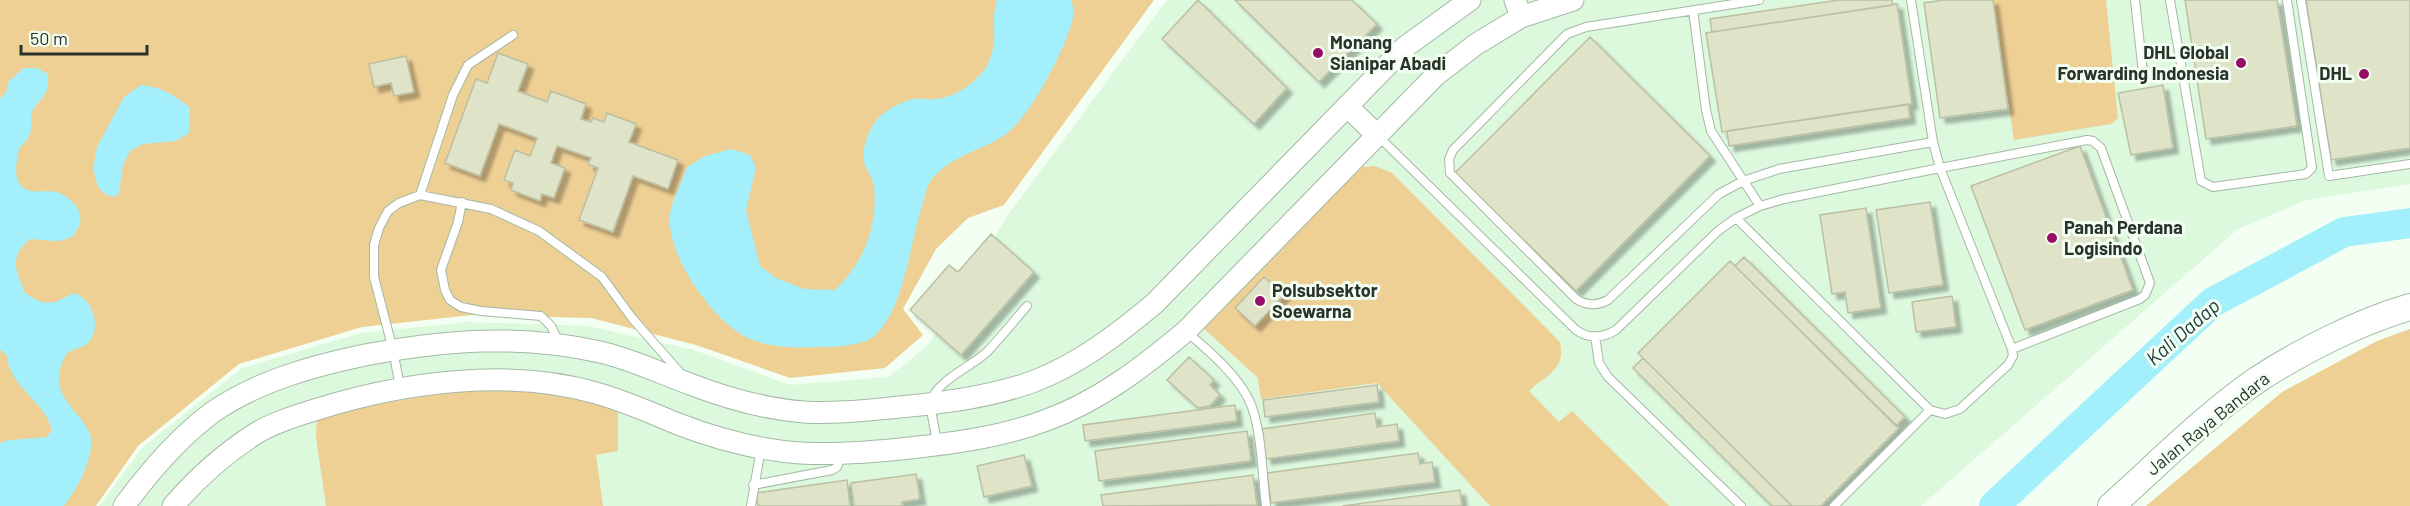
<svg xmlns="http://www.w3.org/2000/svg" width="2410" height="506" font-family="Barlow,sans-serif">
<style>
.built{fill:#dcf8dd}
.green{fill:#eecf94}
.water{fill:#a3f0fc}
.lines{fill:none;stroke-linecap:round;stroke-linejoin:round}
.river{stroke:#a3f0fc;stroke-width:30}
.building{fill:#dfe3c7;stroke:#bbbfa4;stroke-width:1.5;filter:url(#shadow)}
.service-casing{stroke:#a4b9a5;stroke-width:10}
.tertiary-casing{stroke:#a4b9a5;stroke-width:23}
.primary-casing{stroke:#a4b9a5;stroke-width:28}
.service{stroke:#fff;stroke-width:8}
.tertiary{stroke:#fff;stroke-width:21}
.primary{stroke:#fff;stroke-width:26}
.poi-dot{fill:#960e65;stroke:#f2fff2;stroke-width:2}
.labels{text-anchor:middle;stroke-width:6;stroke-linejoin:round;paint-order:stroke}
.poi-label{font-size:18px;font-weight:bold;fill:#2a322a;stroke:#f2fff2;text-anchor:start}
.street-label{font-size:18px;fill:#2a322a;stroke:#f2fff2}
.water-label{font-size:20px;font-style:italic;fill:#223b3f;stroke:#f2fff2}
</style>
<defs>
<filter id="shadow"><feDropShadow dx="5.5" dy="5.5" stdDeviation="1.5" flood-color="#0004"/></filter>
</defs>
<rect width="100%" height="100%" fill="#f2fff2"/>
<path class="built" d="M1167,0H2410V184L2306,200L2238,229L1921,506H99L142,448L242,368L361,333L469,322L588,326L694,350L790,385L889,377L928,345L1010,212Z"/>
<path class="green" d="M0,0H1154L1004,205L968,218L936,249L903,309L923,335L885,368L790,378L696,345L591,318L472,315L362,327L239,364L138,446L96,506H0Z
M1993,0H2106L2118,118L2111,124L2014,140Z
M1375,166L1392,173L1560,342C1566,371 1546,374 1529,391L1559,422L1572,411L1669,506H1490L1377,383L1261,399L1258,378L1201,326L1362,167Z
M2410,329V506H2146L2282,392L2377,341Z
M503,389L552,391L618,408V451L596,455L603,506H326L316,437L317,419C378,402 439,392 503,389Z"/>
<path class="water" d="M997,0H1071C1073,6 1075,12 1073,18C1066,48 1029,121 1002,137C979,151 952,156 933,178C927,184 925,195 923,203C910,240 905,311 873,337C862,346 834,347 821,347C799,348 774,348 753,340C716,327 665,255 670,214C672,199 682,182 687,167L705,156L731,149L750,155L756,168L746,210L760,266L776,278L804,289L835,290C864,262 878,227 874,186C873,179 868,172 865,165C860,152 868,133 875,122C884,110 900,102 914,99C922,98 930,100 937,99C955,97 977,82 986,67C1001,41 989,24 997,0Z
M24,68H37L48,74C50,95 41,97 31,113C32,129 32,137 20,147C17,158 13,175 20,184C30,197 46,188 59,193C73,198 87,215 77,230C74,236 69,239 63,240C54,243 40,239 30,239C8,258 16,269 25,293C46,307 52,305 73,293C92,297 103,328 88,343C84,347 73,349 67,353C51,382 60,394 80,418C84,423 90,431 91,438C93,461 77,489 64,506H0V443C9,438 34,439 47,437L52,430C45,401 9,387 7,356L0,349V98L6,93L9,81Z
M141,85C161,87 175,95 190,108L189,133L176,141L143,144L130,151L123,165L119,193L115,197L106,195L98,187L93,169L97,147L124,97Z"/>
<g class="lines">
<path class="river" d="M1994,506L2213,302L2344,232L2410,223"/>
</g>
<path class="building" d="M1198,0L1287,88L1254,124L1162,39Z
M1235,0H1352L1377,24L1319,82Z
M1839,0H1892L1893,5L1712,32L1710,19Z
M1944,0H1993L2008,109L1940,118L1924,3Z
M2185,0H2277L2297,126L2206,139Z
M2306,0H2410V148L2331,160Z
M1897,4L1912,104L1722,132L1706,33Z
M1590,37L1710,156L1576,291L1455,173Z
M498,53L528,64L518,91L547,102L551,91L586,104L581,119L591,122L593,118L604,122L607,113L636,124L629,142L678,160L668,189L633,176L613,232L579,220L598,168L588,164L591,158L557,146L551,163L565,168L554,198L542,194L540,201L511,190L513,183L504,180L515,150L530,156L537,138L499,124L480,176L445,163L476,79L487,83Z
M406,56L414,92L394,96L391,83L374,87L369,64Z
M2163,85L2173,148L2131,155L2118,93Z
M1908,104L1910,118L1729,146L1727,131Z
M2080,146L2133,290L2025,330L1971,186Z
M1930,202L1943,285L1889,293L1876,210Z
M1866,208L1881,308L1848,313L1845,292L1832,294L1820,215Z
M991,234L1034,272L961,355L910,310L949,265L958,272Z
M1744,257L1905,417L1896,426L1735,266Z
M1730,261L1899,428L1821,506H1792L1638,353Z
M1264,277L1284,295L1255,326L1235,308Z
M1952,296L1956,327L1916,332L1912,302Z
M1189,357L1214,380L1210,385L1220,395L1210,406L1198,408L1167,380Z
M1643,358L1792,506H1772L1633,368Z
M1377,385L1379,402L1265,417L1263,400Z
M1235,405L1237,421L1085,441L1083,425Z
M1375,413L1377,427L1397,424L1399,441L1266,459L1262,429Z
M1247,431L1251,461L1099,481L1095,451Z
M1418,453L1420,464L1432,462L1435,482L1271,503L1267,473Z
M1024,455L1032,486L984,497L977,466Z
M916,474L920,499L902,502L903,506H854L851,483Z
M1253,475L1257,505L1103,506L1101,495Z
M847,480L850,506H758L756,493Z
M1460,490L1462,506H1342Z"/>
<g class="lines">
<g class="service-casing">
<path id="service" d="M1759,0L1586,27L1567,34L1453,150L1449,159L1450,173L1576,299C1587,306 1597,306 1608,300L1719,194L1743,181L1779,169L1933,142
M2135,0L2143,73
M2170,0L2201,181L2213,187L2306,174L2312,168L2287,0
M2301,0L2329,176L2410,164
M1693,10L1706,110L1711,131L1760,206
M1378,136L1576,330C1589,339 1603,338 1616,330L1718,231L1736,218L1760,206L1784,199L1940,168L2012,349
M420,195L453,95L468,65L513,35
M462,202L458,222L441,270L445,290L450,300L461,307L481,311L541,316L551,326L559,343
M1736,218L1930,410
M1186,331C1208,351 1236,373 1249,400C1262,427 1262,475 1266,506
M1595,336L1599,363L1608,377L1741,506
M400,387L393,350L374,277V245L379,228L388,211L399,203L420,195L491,209L539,231L602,277L632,318L682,375
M937,443L930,404C935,381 971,367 987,352C1001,337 1014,321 1027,306
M753,485L832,470L837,467L842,453
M751,506L761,448
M1834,506L1930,410L1945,414L1960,409L2008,365L2013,356L2012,349L2140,299L2145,295L2150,283L2101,148L2093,141L2087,140L1940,168L1933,142L1911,0"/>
</g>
<g class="tertiary-casing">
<path id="tertiary" d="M1515,0L1521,17
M1348,107L1378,136
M124,506C149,472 179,437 213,412C258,381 312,366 365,355C445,340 519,334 600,352C631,359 660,373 690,384C726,398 765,409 804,412C836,414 868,410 900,407C944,403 990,397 1032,382C1078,365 1118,334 1155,303L1405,47L1470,0
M173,506C196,479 224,454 255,434C274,422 299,415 321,408C405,382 510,368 596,393C625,401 651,413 678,424C717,439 759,450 800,453C836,455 874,452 910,448C954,443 1001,437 1044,421C1098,402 1143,367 1186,331L1436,75L1475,45L1521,17L1573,0"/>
</g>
<g class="primary-casing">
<path id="primary" d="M2111,506C2158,464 2205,416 2257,380C2301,351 2359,322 2410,307"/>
</g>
<use href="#service" class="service"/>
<use href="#tertiary" class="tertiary"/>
<use href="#primary" class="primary"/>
</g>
<g class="poi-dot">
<circle cx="1318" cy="53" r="6"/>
<circle cx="2241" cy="63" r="6"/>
<circle cx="2364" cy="74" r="6"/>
<circle cx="2052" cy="238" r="6"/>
<circle cx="1260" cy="301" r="6"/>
</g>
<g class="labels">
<g class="poi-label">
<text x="1330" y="49">Monang<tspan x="1330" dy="21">Sianipar Abadi</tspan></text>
<text x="2229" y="59" text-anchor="end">DHL Global<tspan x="2229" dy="21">Forwarding Indonesia</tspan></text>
<text x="2352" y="80" text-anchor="end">DHL</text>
<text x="2064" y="234">Panah Perdana<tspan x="2064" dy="21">Logisindo</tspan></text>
<text x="1272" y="297">Polsubsektor<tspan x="1272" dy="21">Soewarna</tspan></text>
</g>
<g class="street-label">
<text transform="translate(2208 424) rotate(-39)" y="6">Jalan Raya Bandara</text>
</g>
<g class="water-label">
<text transform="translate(2183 332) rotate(-41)" y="7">Kali Dadap</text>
</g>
</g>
<path d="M21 45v9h126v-9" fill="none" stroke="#2a322a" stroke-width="3"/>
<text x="30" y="45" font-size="18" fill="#2a322a" stroke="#f2fff2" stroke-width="4.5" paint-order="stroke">50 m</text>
</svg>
